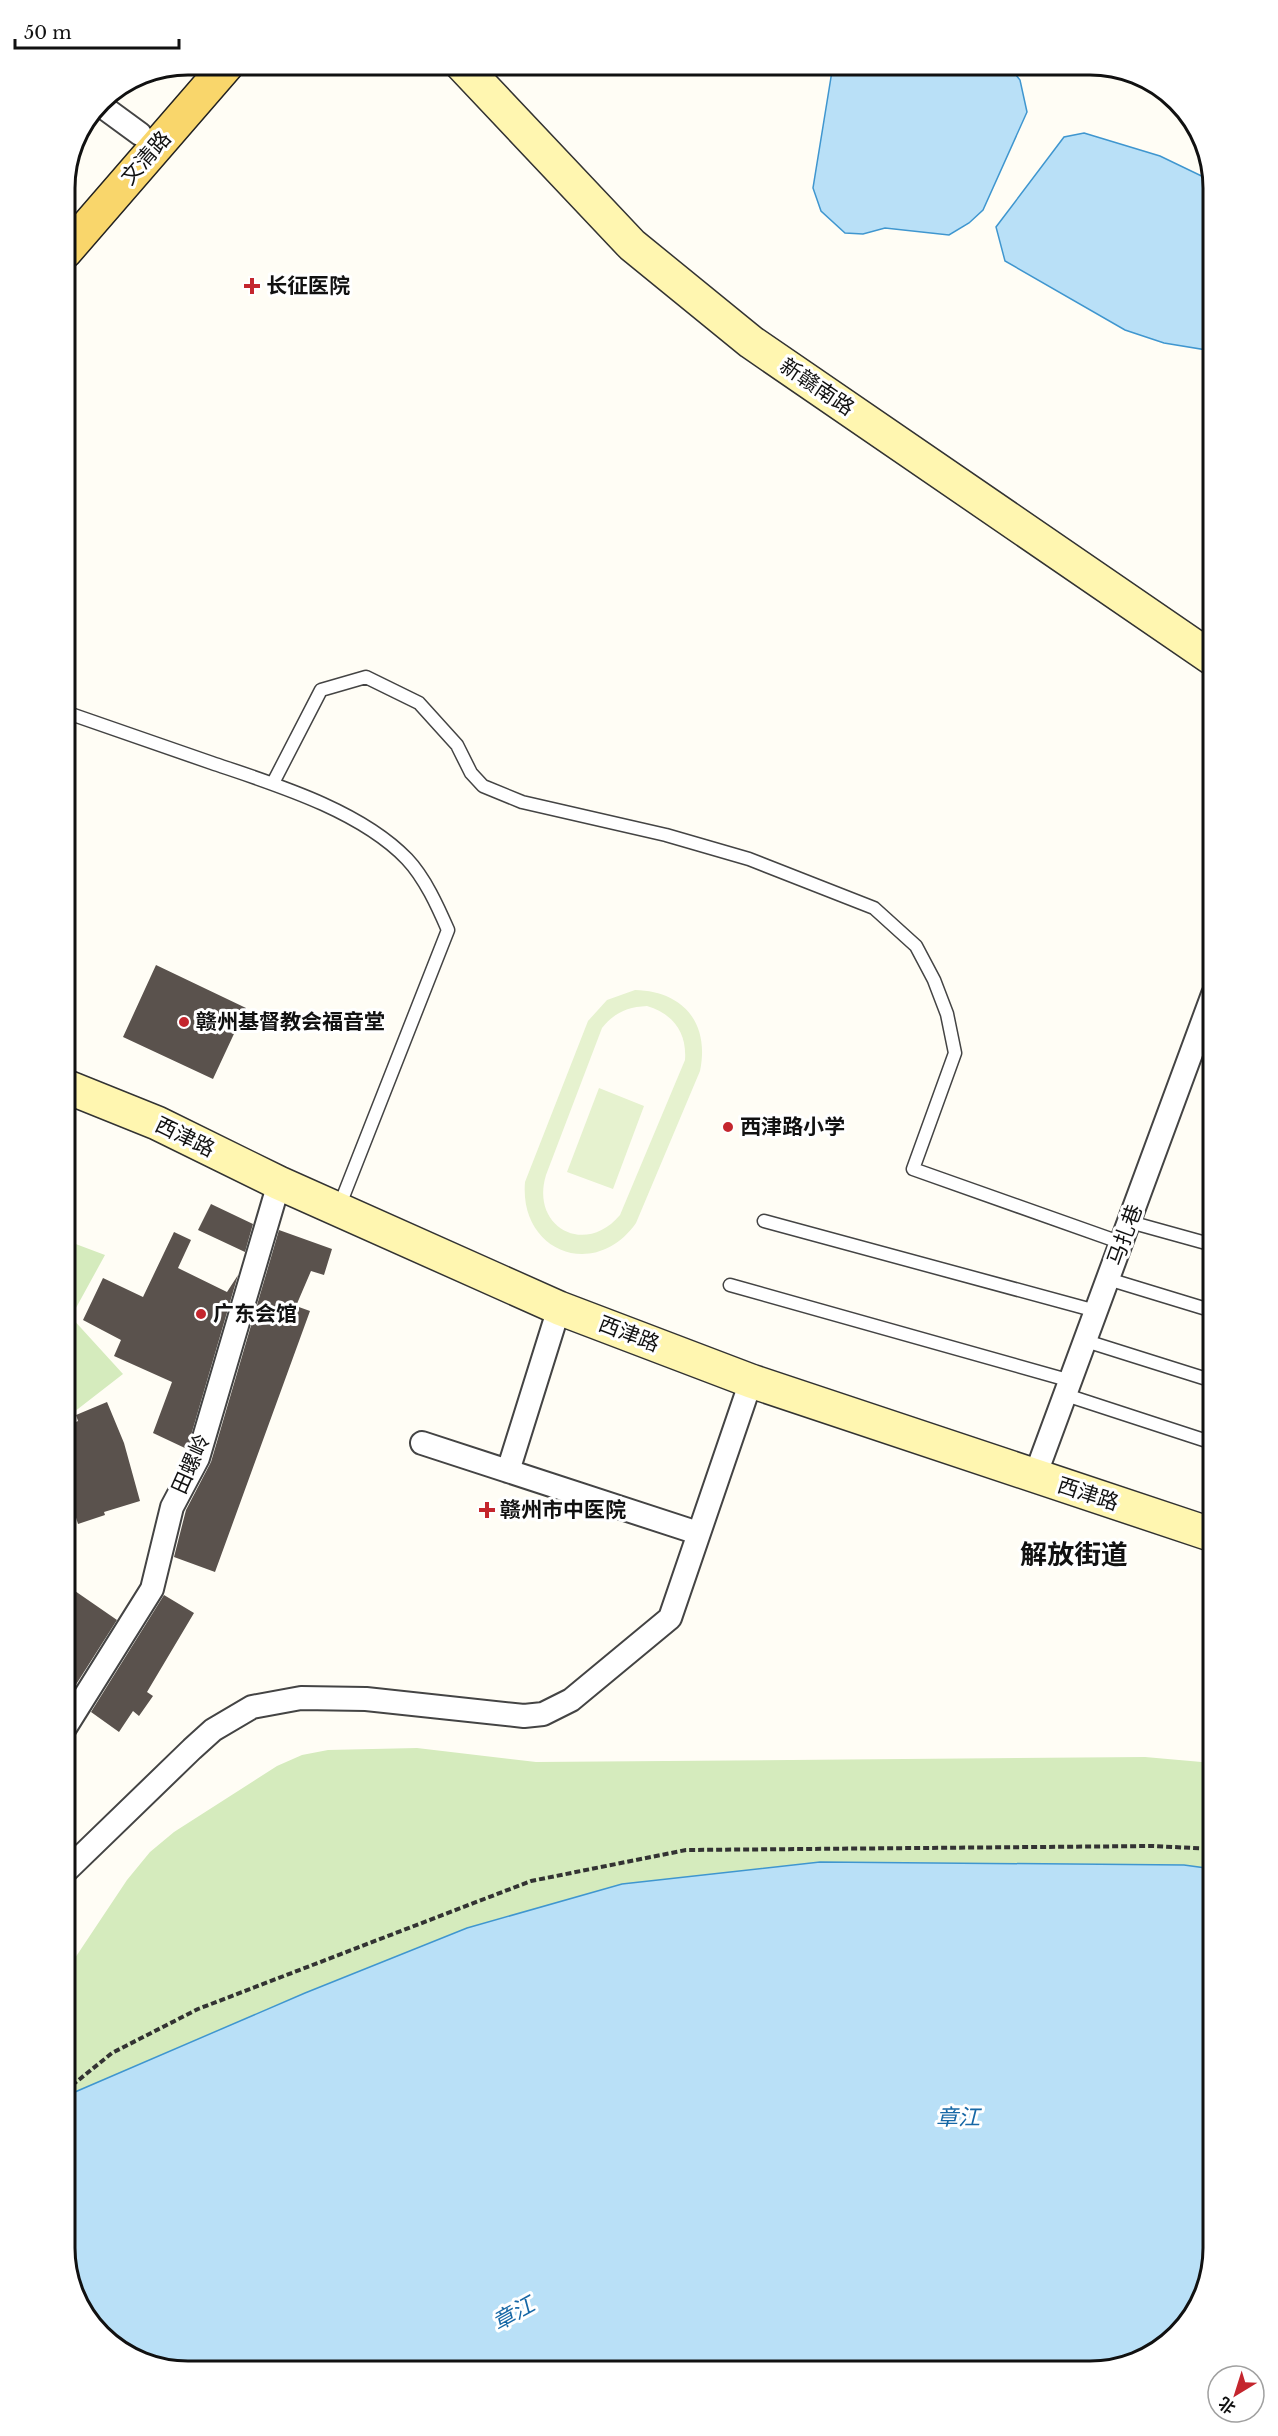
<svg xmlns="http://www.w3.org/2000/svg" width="1278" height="2436" font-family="'Libre Baskerville','Noto Sans SC',serif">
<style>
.green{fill:#d5ebbd}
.pitch{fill:#e6f2cf;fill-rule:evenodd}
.water{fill:#b9e0f7;stroke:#3f96cf;stroke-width:1.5}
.building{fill:#5a524d}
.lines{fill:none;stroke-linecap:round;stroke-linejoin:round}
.lane-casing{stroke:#444;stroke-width:15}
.street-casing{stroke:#444;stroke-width:26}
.secondary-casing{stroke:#333;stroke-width:36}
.primary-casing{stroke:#222;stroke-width:36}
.path{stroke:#333;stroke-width:4;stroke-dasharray:6 3;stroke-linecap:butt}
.lane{stroke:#fff;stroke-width:12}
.street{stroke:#fff;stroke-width:22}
.secondary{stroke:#fff6b0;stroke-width:33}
.primary{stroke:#f9d66b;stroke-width:33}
.poi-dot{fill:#c4262e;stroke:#fff;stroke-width:2}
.labels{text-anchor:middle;stroke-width:6;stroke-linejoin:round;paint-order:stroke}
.street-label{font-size:21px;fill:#111;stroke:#fff}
.poi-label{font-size:21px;font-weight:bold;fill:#111;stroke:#fff;text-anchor:start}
.water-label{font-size:22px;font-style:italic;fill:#1768a6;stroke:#fff}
.district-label{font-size:27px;font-weight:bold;fill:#111;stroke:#fff}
.rim{fill:none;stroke:#111;stroke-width:3}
</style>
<rect width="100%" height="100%" fill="#fffdf5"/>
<path class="green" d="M65,1240L105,1255L71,1317L123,1374L65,1419Z
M65,1495C70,1522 79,1569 65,1593Z
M417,1748L536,1762L1145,1757L1213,1763V1869L1184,1865L820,1862L305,1993L75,2092L65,2101V1973L127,1880L150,1852L174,1832L277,1766L302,1755L328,1750Z"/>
<path class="pitch" d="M635,990C683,991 710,1023 700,1071L636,1223C595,1281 519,1252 525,1182L588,1021L607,1000ZM647,1006C673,1014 687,1032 685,1060L620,1215C585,1257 530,1227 546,1175L602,1028C614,1013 627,1007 647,1006Z
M599,1088L644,1106L613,1189L567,1172Z"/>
<path class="water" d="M833,65H1008L1020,80L1027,112L983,210L969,223L949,235L885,228L863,234L845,233L821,211L813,188Z
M1084,133L1160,156L1212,181L1213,351L1164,343L1125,330L1005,261L996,227L1064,137Z
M820,1862L1184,1865L1213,1869V2249L1193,2317L1137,2362L1090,2371H180L119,2351L74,2295L65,2248V2101L75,2092L305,1993L467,1928L622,1884Z"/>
<path class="building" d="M156,965L246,1008L213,1079L123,1037Z
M211,1204L253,1224L245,1252L198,1230Z
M279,1230L332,1249L324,1275L311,1271L296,1306L310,1311L215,1572L174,1557L186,1510L211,1462Z
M174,1232L191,1240L178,1268L227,1292L238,1275L187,1449L153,1433L172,1382L114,1356L121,1340L83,1320L103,1278L143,1297Z
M107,1402L124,1443L140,1501L104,1512L105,1515L78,1524L65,1483V1427L78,1421L76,1415Z
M75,1591L117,1620L70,1694L65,1690V1606Z
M164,1595L194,1613L147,1692L153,1696L139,1716L133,1711L119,1732L91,1712Z"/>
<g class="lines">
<g class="lane-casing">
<path id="lane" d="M65,712C114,729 163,746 212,763C274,784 360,810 407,859C425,878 438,907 448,930L339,1207
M273,783L321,690L366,677L419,703L457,745L471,773L483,786L522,802L666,835L749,859L874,908L916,946L934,980L947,1014L955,1053L913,1169L1122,1243
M764,1221L1096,1311
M1130,1222L1213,1245
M1108,1279L1213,1311
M730,1285L1071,1381
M1086,1341L1213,1381
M1066,1395L1213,1443"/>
</g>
<g class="street-casing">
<path id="street" d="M99,104L140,134
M422,1443L698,1533
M508,1471L559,1308
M1035,1476L1213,994
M65,1728L152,1589L172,1507L198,1458L279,1183
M65,1872L192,1749L213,1730L252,1707L301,1698L366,1699L524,1716L543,1714L571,1700L670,1618L751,1381"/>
</g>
<g class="secondary-casing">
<path id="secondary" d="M462,65L632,245L751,342L1213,659
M65,1086L157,1123L279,1183L559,1308L751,1381L1213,1535"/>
</g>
<g class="primary-casing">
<path id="primary" d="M65,252L227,65"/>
</g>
<path class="path" d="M65,2091L112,2053L198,2009L531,1881L686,1850L1153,1846L1213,1849"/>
<use href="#lane" class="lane"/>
<use href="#street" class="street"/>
<use href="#secondary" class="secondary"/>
<use href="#primary" class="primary"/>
</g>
<g class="poi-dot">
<path d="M249 277h6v6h6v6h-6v6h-6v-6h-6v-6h6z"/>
<circle cx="184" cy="1022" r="6"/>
<circle cx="728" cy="1127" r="6"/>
<circle cx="201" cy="1314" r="6"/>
<path d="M484 1501h6v6h6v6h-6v6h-6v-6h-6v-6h6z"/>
</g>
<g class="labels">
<g class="street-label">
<text transform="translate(146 158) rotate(-49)" y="7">文清路</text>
<text transform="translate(817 387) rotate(34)" y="7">新赣南路</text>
<text transform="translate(185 1137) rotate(26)" y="7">西津路</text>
<text transform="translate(1125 1235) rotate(-70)" y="7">马扎巷</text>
<text transform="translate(629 1334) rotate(21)" y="7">西津路</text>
<text transform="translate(191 1464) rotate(-66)" y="7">田螺岭</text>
<text transform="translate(1088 1494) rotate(18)" y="7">西津路</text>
</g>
<g class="poi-label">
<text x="266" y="293">长征医院</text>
<text x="196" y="1029">赣州基督教会福音堂</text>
<text x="740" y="1134">西津路小学</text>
<text x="213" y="1321">广东会馆</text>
<text x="500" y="1517">赣州市中医院</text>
</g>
<g class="water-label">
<text x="958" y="2125">章江</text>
<text transform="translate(513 2313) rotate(-29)" y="8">章江</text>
</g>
<g class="district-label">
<text x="1074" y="1564">解放街道</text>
</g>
</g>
<path d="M0 0H1278V2436H0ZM188 75H1090A113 113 0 0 1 1203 188V2248A113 113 0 0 1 1090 2361H188A113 113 0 0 1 75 2248V188A113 113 0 0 1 188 75Z" fill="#fff" fill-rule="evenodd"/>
<path class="rim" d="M188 75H1090A113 113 0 0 1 1203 188V2248A113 113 0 0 1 1090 2361H188A113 113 0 0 1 75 2248V188A113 113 0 0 1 188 75Z"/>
<g transform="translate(1236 2394) rotate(218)"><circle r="28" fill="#ffffff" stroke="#a0a0a0" stroke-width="1.5"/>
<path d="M0-4.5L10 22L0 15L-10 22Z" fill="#c4262e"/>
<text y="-9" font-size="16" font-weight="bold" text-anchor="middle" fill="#111111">北</text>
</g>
<path d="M15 39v9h164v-9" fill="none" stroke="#111111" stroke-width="3"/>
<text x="24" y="39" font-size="18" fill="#111111" stroke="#ffffff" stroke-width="4.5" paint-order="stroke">50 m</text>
</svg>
